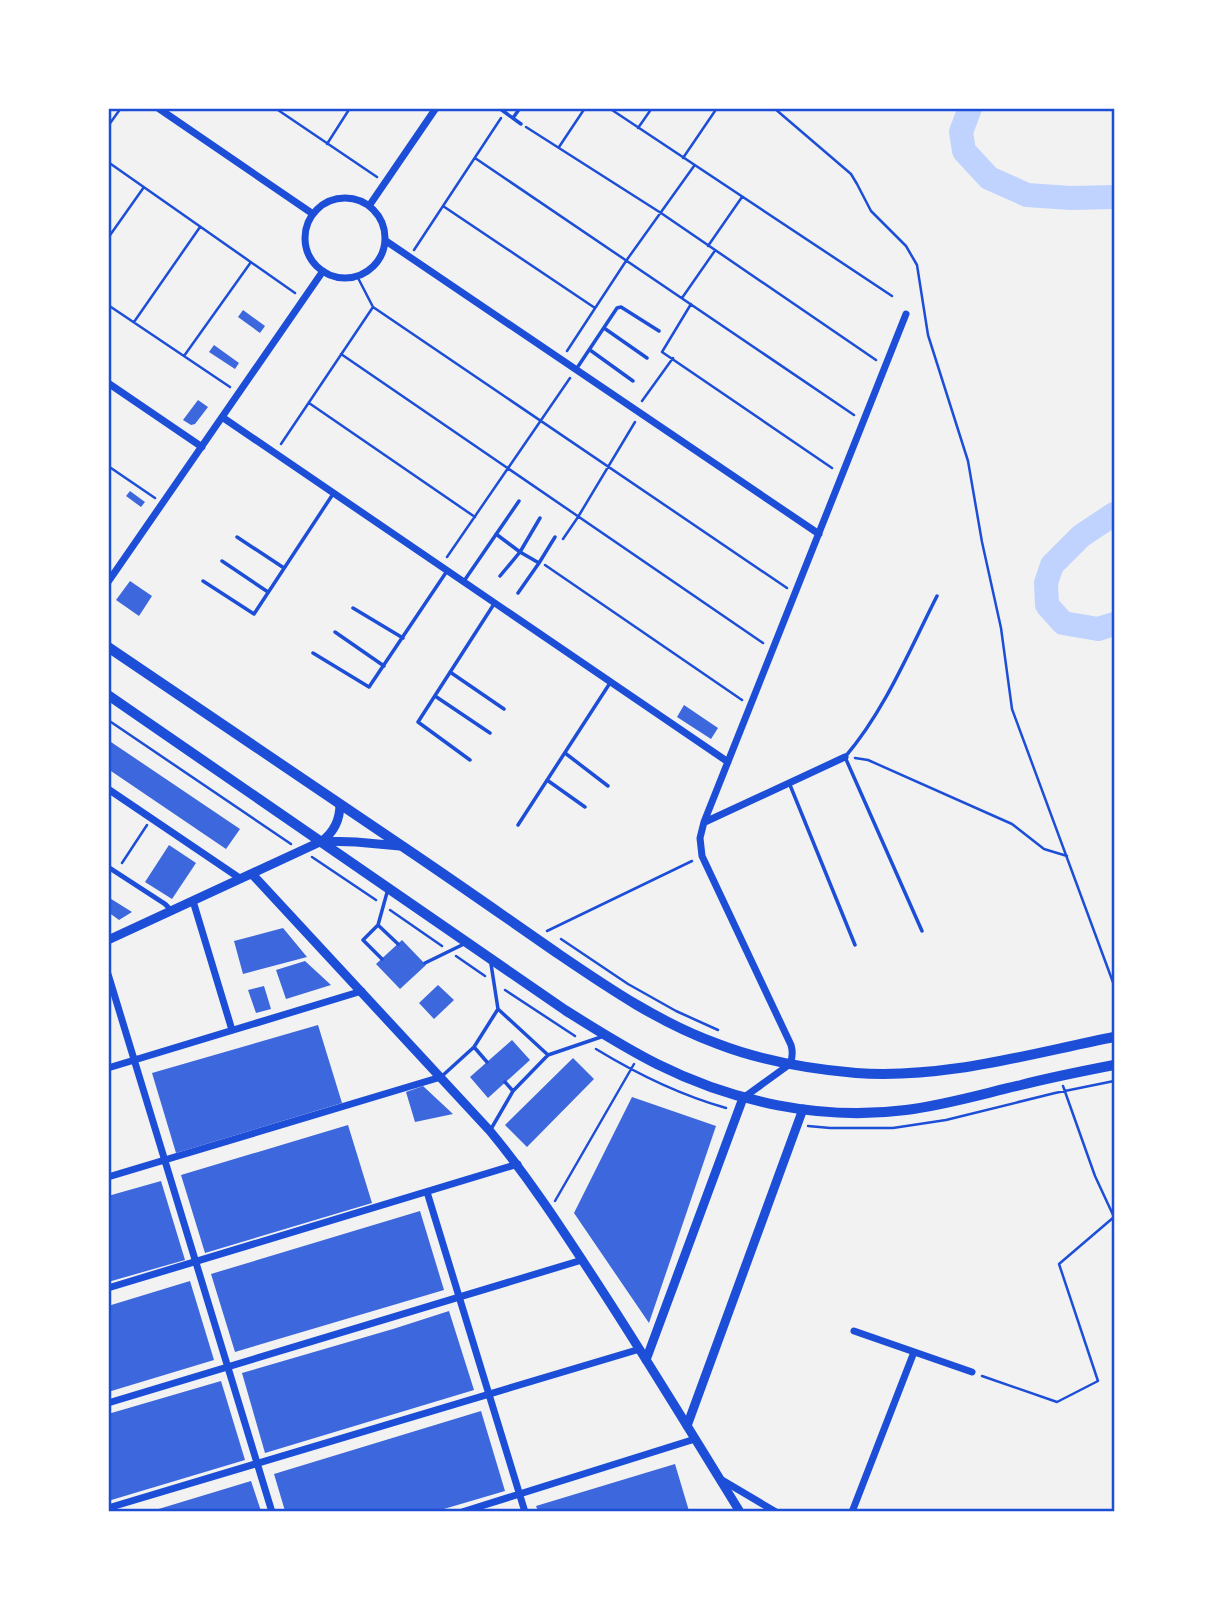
<svg xmlns="http://www.w3.org/2000/svg" width="1223" height="1620" font-family="'Exo 2',sans-serif">
<style>
.lines{fill:none;stroke-linecap:round;stroke-linejoin:round}
.river{stroke:#bfd3fe;stroke-width:24}
.building{fill:#3d67dc}
.path{stroke:#1d4ed8;stroke-width:2.5}
.service{stroke:#1d4ed8;stroke-width:3.5}
.pedestrian{stroke:#1d4ed8;stroke-width:5}
.minor{stroke:#1d4ed8;stroke-width:7}
.tertiary{stroke:#1d4ed8;stroke-width:9}
.primary{stroke:#1d4ed8;stroke-width:10}
.neatline{fill:none;stroke:#1d4ed8;stroke-width:2.5}
</style>
<rect width="100%" height="100%" fill="#f2f2f2"/>
<g class="lines">
<path class="river" d="M970,108L961,132L964,151L989,178L1027,195L1071,198L1114,197
M1114,514L1081,536L1052,565L1046,583L1047,605L1063,623L1098,629L1114,624"/>
</g>
<path class="building" d="M243,310L265,326L260,333L238,317Z
M214,345L239,363L235,369L209,352Z
M198,400L208,407L195,424L191,425L183,420Z
M130,491L145,502L141,507L126,496Z
M130,581L152,596L139,616L116,600Z
M684,705L718,728L711,739L677,717Z
M108,740L240,829L226,849L108,769Z
M169,845L196,863L172,899L145,882Z
M108,897L132,912L119,920L108,912Z
M283,928L307,957L243,974L234,941Z
M402,940L426,965L400,989L376,964Z
M305,961L331,985L286,999L276,970Z
M438,985L454,1000L434,1019L419,1003Z
M264,986L271,1009L256,1013L248,990Z
M318,1025L342,1103L176,1153L152,1073Z
M512,1040L530,1060L488,1098L470,1077Z
M573,1058L594,1079L527,1147L505,1125Z
M423,1086L453,1114L415,1122L406,1092Z
M632,1097L716,1126L649,1323L574,1213Z
M348,1125L372,1203L205,1253L181,1175Z
M161,1181L185,1260L108,1282V1196Z
M420,1211L444,1290L235,1352L211,1274Z
M190,1281L214,1360L108,1392V1306Z
M449,1311L474,1390L265,1453L242,1373L393,1329Z
M221,1381L245,1460L108,1501V1414Z
M481,1411L505,1491L437,1511H285L274,1474Z
M675,1464L689,1511H538L536,1506Z
M251,1481L261,1511H152Z"/>
<g class="lines">
<path class="path" d="M275,108L377,177
M609,108L892,296
M774,108L851,174L857,184L871,211L906,246L917,265L928,335L968,461L982,542L1001,628L1012,709L1114,985
M108,126L121,108
M526,127L661,213L876,360
M638,128L652,108
M327,144L350,108
M559,147L585,108
M475,158L854,415
M683,158L717,108
M108,162L295,293
M443,206L595,308
M108,238L144,187
M708,246L742,197
M414,250L501,118
M357,276L373,307
M682,298L714,252
M691,304L662,352L832,468
M108,305L230,387
M373,307L787,588
M134,322L200,227
M567,351L626,261L694,166
M341,354L763,643
M184,356L251,262
M642,401L673,358
M309,403L475,517
M281,444L373,307
M108,466L155,498
M563,539L578,517L635,422
M447,557L570,378
M545,565L742,700
M108,720L291,844
M855,758L868,760L1012,824L1044,849L1067,856
M312,857L376,900
M122,863L147,825
M390,910L442,946
M547,931L692,861
M561,939L628,984L676,1011L718,1030
M456,956L485,976
M505,990L575,1036
M596,1049C637,1074 680,1095 726,1108
M808,1126L830,1128H893L946,1120L1055,1093L1114,1081
M555,1201L634,1064
M982,1376L1057,1402L1098,1381L1059,1264L1114,1217L1095,1176L1063,1086"/>
<path class="service" d="M499,108L521,124
M513,118L520,108
M604,328L647,358
M590,350L633,381
M577,368L617,308L621,307L659,331
M496,534L520,552L539,563
M237,537L284,568
M222,561L268,592
M500,576L520,552L540,518
M203,581L254,614L333,494
M464,581L519,501
M518,593L539,563L555,537
M353,608L403,638
M335,632L384,666
M313,653L369,687L447,571
M450,672L504,709
M435,696L490,733
M565,753L608,786
M470,760L418,722L494,604
M547,780L585,807
M790,785L855,945
M518,825L610,683
M378,925L388,889
M922,931L845,757C885,710 909,651 937,596
M382,959L363,940L378,925L398,944
M425,963L464,944
M498,1009L548,1055
M474,1047L487,1062
M441,1077L474,1047L498,1009L491,964
M505,1082L513,1091
M491,1129L513,1091L548,1055L601,1037"/>
<path class="pedestrian" d="M108,867L165,904L172,911"/>
<path class="minor" d="M158,108L313,214
M305 238a40 40 0 1 1 80 0a40 40 0 1 1-80 0Z
M369,206L436,108
M386,241L819,534
M108,383L202,447
M222,417L728,762
M108,582L323,271
M108,789L241,879
M705,822L845,757
M193,901L232,1030
M108,974L272,1512
M108,1068L362,991
M743,1098L790,1064C793,1057 793,1052 791,1045L702,856L700,838L704,822L906,314
M108,1177L441,1077
M427,1192L525,1512
M108,1288L518,1164
M854,1331L972,1372
M108,1403L582,1260
M722,1480L776,1512
M108,1508L640,1349
M462,1512L695,1439
M852,1512L914,1352"/>
<path class="tertiary" d="M323,841L356,842L400,846
M252,874L490,1131C528,1177 560,1226 592,1275C643,1353 691,1432 740,1512
M108,940L322,841C334,832 340,820 340,804
M646,1360L743,1098
M687,1426L803,1109"/>
<path class="primary" d="M108,647C207,714 306,781 405,848C457,883 508,919 560,955C610,989 660,1023 718,1044C762,1061 810,1069 856,1073C946,1079 1028,1054 1114,1037
M108,695L565,1010C595,1029 625,1048 657,1064C733,1102 821,1121 906,1110C945,1105 982,1094 1021,1085C1052,1077 1083,1071 1114,1065"/>
</g>
<rect width="1223" height="1620" fill="none" stroke="#ffffff" stroke-width="220"/>
<rect x="110" y="110" width="1003" height="1400" class="neatline"/>
</svg>
